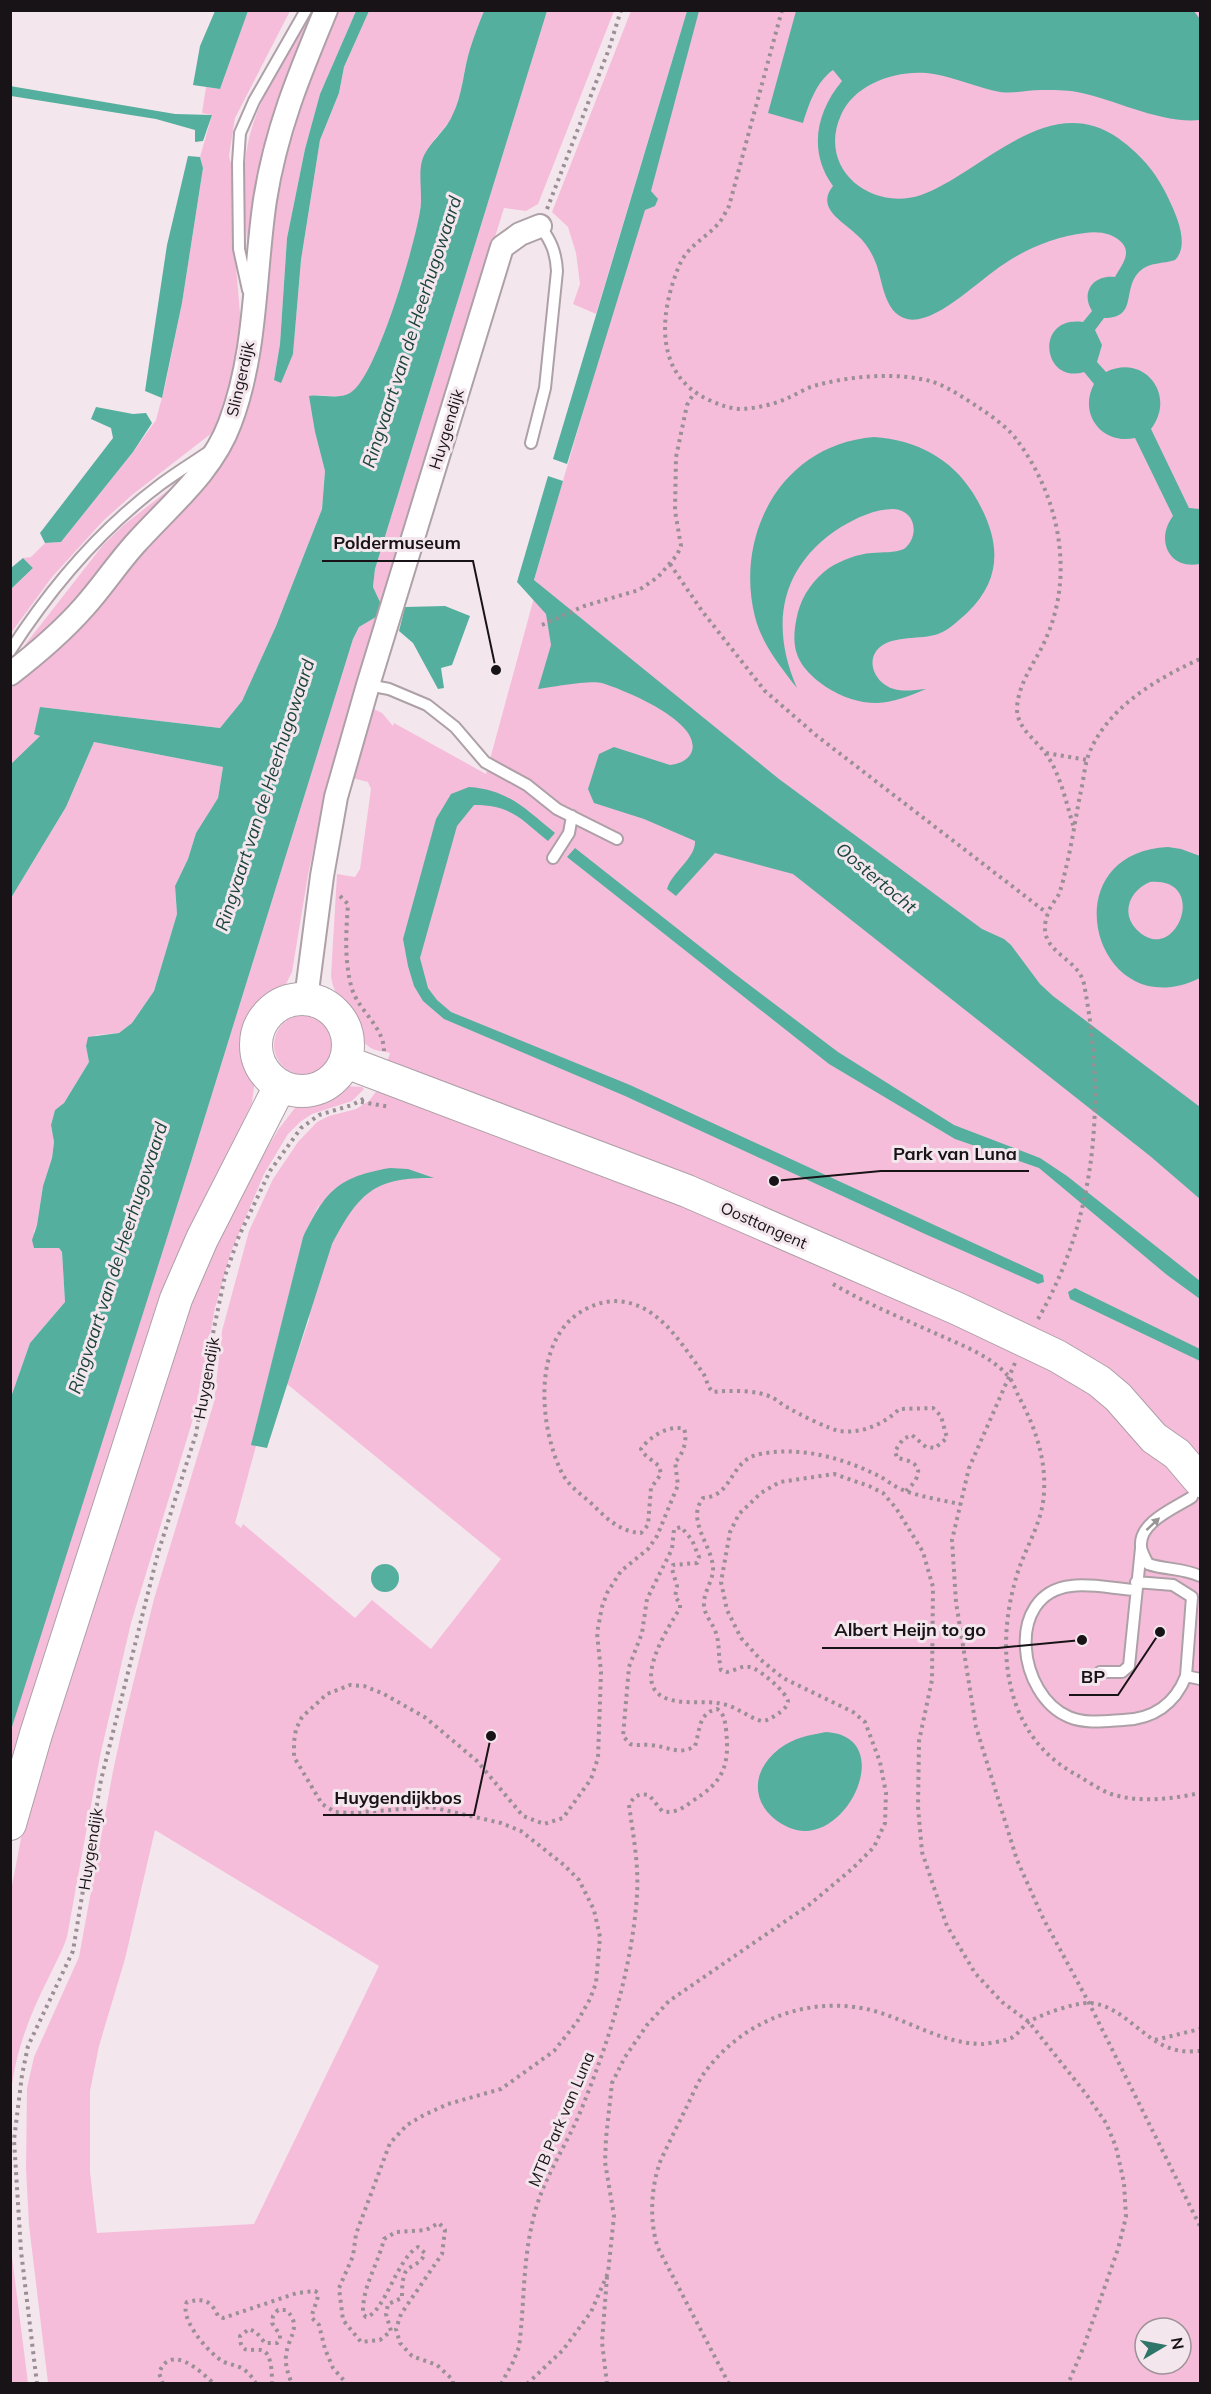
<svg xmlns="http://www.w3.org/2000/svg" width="1211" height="2394" font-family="Mulish,sans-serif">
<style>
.green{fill:#f6bddb;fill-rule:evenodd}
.water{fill:#55af9e;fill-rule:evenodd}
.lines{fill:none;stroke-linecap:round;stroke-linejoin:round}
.lane-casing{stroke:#ada0a7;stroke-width:14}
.street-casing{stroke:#ada0a7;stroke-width:26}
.secondary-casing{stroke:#ada0a7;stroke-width:34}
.path{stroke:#998f94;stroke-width:4;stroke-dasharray:3 4.5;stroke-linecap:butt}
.lane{stroke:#fff;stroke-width:10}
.street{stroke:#fff;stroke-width:22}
.secondary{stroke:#fff;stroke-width:32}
.oneway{fill:#979596}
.labels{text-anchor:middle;stroke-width:6;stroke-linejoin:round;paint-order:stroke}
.street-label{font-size:16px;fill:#181316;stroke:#f4e6ed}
.water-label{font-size:18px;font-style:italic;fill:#1a443c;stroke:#f4e6ed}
.leader{fill:none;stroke:#181316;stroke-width:2}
.callout-dot{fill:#181316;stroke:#f4e6ed;stroke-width:2}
.callout-label{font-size:18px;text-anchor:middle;font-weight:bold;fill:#181316;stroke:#f4e6ed;stroke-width:6;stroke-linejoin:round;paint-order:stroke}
</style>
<rect width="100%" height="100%" fill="#f4e6ed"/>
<path class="green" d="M248,11H290L235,118L229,156L233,172L235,255L241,325L233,385L217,429L132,495L103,521L52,577L11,633V589L33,568L23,558L31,557L45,543L61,542L133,452L156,420L165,386L182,303L203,168L200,157L212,115L202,113L206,87L220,89Z
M312,11H318L250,281C248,239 239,183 248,143C256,101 290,48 312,11Z
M334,11H356L320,94L305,149L287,238L280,344L274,380L293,354L301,260L320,140L339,93L344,67L369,11H484C479,23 474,36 470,49C463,71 463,95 453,115C447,127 430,142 427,153C422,172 423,193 420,212C415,244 377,373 354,391C340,401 324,393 310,396L315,432L325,471L322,509L276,626L242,701L220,728L40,707V736L11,764V688L85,621L147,547L213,477L223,461L239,426L277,176L286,132Z
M547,11H614L538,204L526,211L504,208L381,604L373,587L375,569Z
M631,11H687L596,314L573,304L580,284L576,253L568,227L552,212Z
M689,11H1200V2383H48L29,2225L26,2169L27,2088L34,2057L79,1957L113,1771L125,1716L154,1599L214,1402L222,1331L249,1231L273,1179L298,1142L317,1122L329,1116L356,1109L369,1101L378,1089L390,1053C382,1051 374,1051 368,1046C358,1039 358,1027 352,1017C343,1000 334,997 331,976L337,874L355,877L360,869L371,789L368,782L352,778L370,707L382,713L393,726L394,723L486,774L538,583L534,580L591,385ZM319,1205L309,1320L287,1384L501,1559L431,1649L372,1600L355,1618L243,1524L241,1528L235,1523L256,1446L252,1444L303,1237ZM155,1830L379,1966L254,2224L97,2233L90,2172V2091L99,2046L125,1959ZM1145,2328H1181V2364H1145Z
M194,470L71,611L10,664L103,545L125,524Z
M376,617L324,799L308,875L292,972L284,988L258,1011L249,1032V1055L255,1078L252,1103L204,1205L11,1789V1730L26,1679L190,1165L353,639L359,627Z
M94,742L223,767L218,798L196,833L188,859L175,886L177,914L154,991L132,1023L119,1033L96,1035L86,1046L89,1062L64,1103L55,1110L51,1125L54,1142L52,1158L43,1186L37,1225L34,1231L35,1248H59L62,1252L65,1302L30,1343L11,1397V898L66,807Z
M274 1045a30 30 0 1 1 60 0a30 30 0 1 1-60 0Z
M345,1086L362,1087L364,1089L352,1101L312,1114L300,1122L288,1134L264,1174L231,1252L215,1308L196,1409L131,1623L100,1756L67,1937C62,1952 55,1964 48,1979C30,2014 15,2053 11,2093V1891L25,1817L179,1324L232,1208L278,1130L294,1109L302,1103Z
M10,2241L28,2383H11Z"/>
<path class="water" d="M215,11H248L220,89L193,85L200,46Z
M356,11H369L344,67L339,93L320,140L301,260L293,354L281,383L274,380L280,344L287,238L305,149L320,94Z
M484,11H547L375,569L373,587L381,604L376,617L359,627L353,639L190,1165L11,1730V1397L30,1343L65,1302L62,1252L59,1248H34L32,1240L37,1225L43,1186L52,1158L54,1142L51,1125L55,1110L64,1103L89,1062L86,1046L88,1037L119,1033L132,1023L154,991L177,914L175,886L188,859L196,833L218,798L223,767L94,742L66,807L11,898V764L40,736L34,734L40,707L220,728L242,701L276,626L322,509L325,471L315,432L309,396C323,394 337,400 350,393C376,379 415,244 420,211C423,196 418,174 422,161C427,144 445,132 452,116C463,95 463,71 470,49C474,36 479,23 484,11Z
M687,11H699L651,191L658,199L655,206L645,210L567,464L553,459Z
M796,11L1193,10L1200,19V120C1161,124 1117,100 1077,92C1066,90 1052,90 1041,90C1028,90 1014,94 1000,92C978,88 957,78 934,74C901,68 855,82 841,115C817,168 870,212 921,195C982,173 1048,89 1118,138C1143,156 1159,176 1171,204C1178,219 1189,246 1175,260C1163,264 1150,262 1140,271C1121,289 1139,318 1104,318L1095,330L1102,345L1097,362L1106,372C1144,353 1177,395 1151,429L1189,508L1200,509V564C1169,570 1155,540 1173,516L1135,438C1102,445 1078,414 1094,384L1084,372C1042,385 1034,315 1083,322L1092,311C1080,292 1094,274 1115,277C1121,266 1131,255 1123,244C1114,233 1098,231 1085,233C1057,236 1027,248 1004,264C981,278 935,326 907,319C883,313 883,279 875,261C871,251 865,242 857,235C843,221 815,208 833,186C808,152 816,112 842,81L833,70C816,82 809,104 803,123L768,113Z
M10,86L175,114L212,115L203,141L195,142V130L156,119L11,96Z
M188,156L200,157L203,168L182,303L162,398L145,391L167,245Z
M96,407L133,414L146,413L152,423L133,452L61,542L45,543L40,533L113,438L111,428L91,419Z
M874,437C916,440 951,458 973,493C999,535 1006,576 967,613C958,621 949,630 938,634C920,640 895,635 880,647C864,661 876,684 894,689C904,692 915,690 926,689C910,696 894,702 877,703C858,703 842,697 826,687C796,666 789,648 798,612C803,594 814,579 829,568C842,560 857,554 872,553C883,552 894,553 904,549C920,536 916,510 893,509C875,509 856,518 841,527C781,565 769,624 797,688C780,666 762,644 755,617C734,533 783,444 874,437Z
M548,476L563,481L534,580L779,779L982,929L1004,939L1011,945L1040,984L1053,996L1200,1107V1199L1150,1156L793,874L715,853L676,896L667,889C672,872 696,858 695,841L644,819L594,803L588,789L599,754L614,747L670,765C679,764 689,760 692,751C701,721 624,690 602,683C590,680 552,687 538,689L551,645L546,614L517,582Z
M23,558L33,568L11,589V568Z
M445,606L470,616L452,665L441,668L444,688L438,689L413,643L399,631L405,607Z
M469,787C509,790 525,809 555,833L548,841C521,819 511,805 474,805L457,826L420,958L428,988L437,1000L451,1012L630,1085L1043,1275L1044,1282L1038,1284L925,1234L625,1096L444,1019L423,1001L414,986L408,966L403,939L436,819L451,794Z
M1168,847L1181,849L1200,856V978C1095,1030 1047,853 1168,847ZM1150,882C1211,877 1175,968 1137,930C1120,913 1130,890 1150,882Z
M575,848L735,974L838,1052L954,1125L1040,1158L1067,1176L1200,1281V1299L1167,1275L1039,1168L955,1139L829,1064L567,857Z
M390,1168L408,1169L434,1178C374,1177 359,1193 332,1244L267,1448L251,1445L303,1237C326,1191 337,1177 390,1168Z
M1075,1288L1200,1349V1361L1070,1299L1068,1292Z
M371 1578a14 14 0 1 1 28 0a14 14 0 1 1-28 0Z
M826,1732C900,1736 845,1851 790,1828C753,1812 746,1775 779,1749C793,1738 809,1735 826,1732Z"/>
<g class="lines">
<g class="lane-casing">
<path id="lane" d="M248,290L239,249L238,163L240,133L254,101L306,10
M531,443L545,388L557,271C556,252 551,241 540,226
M10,651C50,589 102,528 161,484C176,473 192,463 207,453
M368,685L389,689L427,705L455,727L485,762L527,785L557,809L617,839
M553,858L569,833L572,816
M1192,1497C1175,1508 1139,1522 1141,1546C1141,1552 1146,1559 1148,1564C1166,1570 1183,1568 1200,1576
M1135,1590C1115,1589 1091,1583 1071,1586C1004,1594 1018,1696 1069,1717C1085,1724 1106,1721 1123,1720C1153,1719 1175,1704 1186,1676L1192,1597L1173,1585L1136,1582
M1100,1672H1122L1129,1666L1141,1548
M1186,1676L1200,1679"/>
</g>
<g class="street-casing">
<path id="street" d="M10,674C36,654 62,632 84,607C102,587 117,564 135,544C169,506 212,472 230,423C257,352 254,274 265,200C276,130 299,75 326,10
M306,999L322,876L336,797L368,685L502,247L520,234L540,226"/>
</g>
<g class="secondary-casing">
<path id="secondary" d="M256 1045a46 46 0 1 1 92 0a46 46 0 1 1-92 0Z
M346,1062L687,1191L958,1309L1057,1356L1099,1381L1118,1397L1154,1438L1177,1454L1200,1481
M10,1824L36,1734L176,1299L202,1239L280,1086"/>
</g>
<path class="path" d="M782,10L729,206C726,211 723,218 719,223C706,238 687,246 679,266C659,314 654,375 709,400C720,405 730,409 742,409C758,408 776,404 790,397C799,393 808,387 817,385C852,376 895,372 930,381C947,386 964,398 978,407C993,417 1010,429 1019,443C1059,498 1074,573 1047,636C1037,661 1018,681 1017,709C1017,728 1036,740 1046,754C1061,775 1066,803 1074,828
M547,209L609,49L621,10
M670,564L702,611L765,691L817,736L1047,913
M542,625L584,606L639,590L658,577L677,555L681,546L675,511L676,457L687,405L694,393
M1046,753L1087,760
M340,896L348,904C346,933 344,961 352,989C359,1011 384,1027 384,1051
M361,1102L390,1107
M833,1284C867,1304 904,1319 939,1335C964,1346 991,1356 1009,1377C1013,1382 1016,1391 1019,1397C1035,1427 1046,1458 1044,1492C1043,1523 1024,1549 1016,1578C995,1649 1004,1735 1075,1774C1086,1780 1098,1789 1111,1794C1139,1803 1172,1799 1200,1793
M1038,1319C1097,1217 1106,1099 1084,984C1078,955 1033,953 1048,913C1050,906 1056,900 1059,894C1061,888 1063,882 1064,876C1071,849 1075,822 1080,795C1083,784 1084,771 1087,759C1104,709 1156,679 1200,659
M1015,1363L969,1468L952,1540L956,1602L976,1727L1017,1860L1043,1918L1089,2003L1200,2226
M1155,2040L1200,2029
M37,2384L21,2251L14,2140L22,2075L28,2046L73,1951L101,1780L158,1553L196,1434L214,1328L225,1276L239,1236L270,1171L301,1128L319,1115L352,1105L367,1097
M163,2384L159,2373C170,2343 200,2370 214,2384
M256,2384C243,2360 231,2369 218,2358C205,2348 179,2318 187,2302C203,2298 211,2300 218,2316L223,2318L297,2293L315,2291L318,2293C318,2303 312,2309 312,2318L319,2325L325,2349L333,2368L347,2384
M272,2384C272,2375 272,2356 264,2351C254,2346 240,2358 240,2336L249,2329L256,2332L265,2343H277L280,2340V2335L272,2323L273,2316L278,2310H286C303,2326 288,2337 286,2355C285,2365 288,2374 292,2384
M453,2384V2380L437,2365L412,2356L400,2343L396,2329L401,2314L442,2254L445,2230L439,2223L426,2230L396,2232L384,2239C378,2265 362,2286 363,2314L366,2317C384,2314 397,2258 418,2247L425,2253C420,2266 410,2264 405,2273C402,2280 402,2290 402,2298L388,2304L386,2314L391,2331L380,2340L361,2342L343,2320L339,2288L353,2256L356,2234L390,2143L407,2125L424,2115L448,2104L501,2089L554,2051L577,2022L590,1999L596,1983L600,1937L594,1910L579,1880L564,1865L521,1831L501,1823L431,1807L349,1813L335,1812L322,1804L294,1757V1742L296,1729L302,1717L327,1694L350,1685L364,1686L384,1694L426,1718L477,1761L523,1816L544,1824L563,1818L591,1779L598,1758L601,1672L597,1633L602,1607L607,1593L621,1571L648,1549L657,1536L678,1485L675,1462C683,1455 688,1439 684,1429C670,1424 649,1437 641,1449L644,1454L659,1466L661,1474L651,1488L648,1525L641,1533C620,1532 606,1518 592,1504C581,1494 571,1488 563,1475C538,1427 531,1334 588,1308C606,1299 623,1299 641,1307C668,1320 685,1349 703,1373C707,1379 707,1387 713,1392C729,1390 759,1390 773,1398C779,1401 783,1406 789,1408C798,1414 831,1430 840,1431C861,1434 885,1424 899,1409L933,1408L941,1416L947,1438L935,1448L926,1447L912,1435L903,1439L895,1451L897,1458C908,1460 924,1464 916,1479C914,1484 909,1487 906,1491
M501,2384L513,2362L519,2347C525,2301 522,2259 535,2212C545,2174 569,2142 583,2105C610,2038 632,1968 637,1895C639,1865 633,1834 629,1805C634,1796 639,1793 649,1795L662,1811C673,1814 682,1809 691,1802C723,1782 730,1767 726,1729C725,1721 724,1713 717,1709C698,1713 700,1731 695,1746C679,1756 667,1746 650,1745C643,1744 637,1746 630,1744L623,1736L629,1667L642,1633L647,1599L672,1549L674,1529L681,1527L692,1540L699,1557L697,1563L673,1565L672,1569L677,1586L675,1597L680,1603V1608C668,1628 629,1687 668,1699C686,1705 706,1700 723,1704C737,1707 748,1717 761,1721C768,1721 773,1717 779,1713C782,1711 787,1707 788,1702C788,1693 758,1668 750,1667C741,1665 735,1671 727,1672L721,1670C718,1657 720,1645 716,1633C713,1623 703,1614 704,1603C704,1591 714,1579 713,1567C711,1544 686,1520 703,1498C734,1496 729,1460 760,1454C801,1446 843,1458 879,1476C887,1480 894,1487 903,1490C921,1497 941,1500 960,1504
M527,2384L563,2350L591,2312L608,2273L614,2216L605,2162L606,2138L612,2083L625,2057L647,2025L669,2001L809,1905L853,1868L874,1847L885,1823L886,1793L880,1762L865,1722L853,1712L783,1678L761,1660L741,1638L727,1610L721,1582L730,1532L739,1514L761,1493L780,1482L834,1474L869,1486L883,1493L896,1508L923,1552L933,1587L932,1680L919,1741L918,1807L922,1852L947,1926L975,1973L1002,2002L1029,2022L1086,2094L1106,2123L1116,2147L1124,2183L1126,2217L1118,2249L1084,2346L1068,2384
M607,2384L602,2342L607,2277
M729,2384L658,2248C649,2221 651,2188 660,2162C669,2142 679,2123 688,2104C693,2094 698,2081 705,2072C745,2018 814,1993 878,2012C913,2023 945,2044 983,2044C991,2043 1007,2041 1013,2037C1020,2032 1024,2025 1030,2021C1043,2014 1076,2002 1091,2003C1127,2007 1146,2047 1182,2051C1188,2052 1195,2051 1200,2051"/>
<use href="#lane" class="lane"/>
<use href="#street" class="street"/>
<use href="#secondary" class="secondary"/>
</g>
<defs><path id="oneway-solid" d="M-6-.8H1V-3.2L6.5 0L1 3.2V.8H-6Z" transform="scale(1.5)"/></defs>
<use class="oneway" href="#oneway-solid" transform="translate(1153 1524) rotate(-43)"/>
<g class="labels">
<g class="street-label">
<text transform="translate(240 379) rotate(-77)" y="6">Slingerdijk</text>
<text transform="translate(446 429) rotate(-73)" y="6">Huygendijk</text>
<text transform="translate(764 1225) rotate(24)" y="6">Oosttangent</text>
<text transform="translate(206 1378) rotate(-80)" y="6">Huygendijk</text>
<text transform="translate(90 1849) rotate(-81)" y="6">Huygendijk</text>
<text transform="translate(561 2119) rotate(-67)" y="6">MTB Park van Luna</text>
</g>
<g class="water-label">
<text transform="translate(412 332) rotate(-72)" y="6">Ringvaart van de Heerhugowaard</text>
<text transform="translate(265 795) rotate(-72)" y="6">Ringvaart van de Heerhugowaard</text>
<text transform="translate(876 878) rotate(40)" y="6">Oostertocht</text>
<text transform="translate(118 1258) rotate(-72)" y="6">Ringvaart van de Heerhugowaard</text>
</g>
</g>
<path class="leader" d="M496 670L473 561H322M774 1181L881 1171H1029M1082 1640L998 1648H822M1160 1632L1118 1695H1069M491 1736L474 1815H323"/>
<g class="callout-dot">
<circle cx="496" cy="670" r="6"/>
<circle cx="774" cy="1181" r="6"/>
<circle cx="1082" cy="1640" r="6"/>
<circle cx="1160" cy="1632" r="6"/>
<circle cx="491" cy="1736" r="6"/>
</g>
<g class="callout-label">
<text x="397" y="549">Poldermuseum</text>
<text x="955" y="1160">Park van Luna</text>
<text x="910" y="1636">Albert Heijn to go</text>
<text x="1093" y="1683">BP</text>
<text x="398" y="1804">Huygendijkbos</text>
</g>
<rect width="1211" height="2394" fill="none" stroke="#181316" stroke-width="24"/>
<g transform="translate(1163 2346) rotate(80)"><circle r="28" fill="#f4e6ed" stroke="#9c9297" stroke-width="1.5"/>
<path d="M0-4.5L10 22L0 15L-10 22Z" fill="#307569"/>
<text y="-9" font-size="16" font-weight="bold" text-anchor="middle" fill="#181316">N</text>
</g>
</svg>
